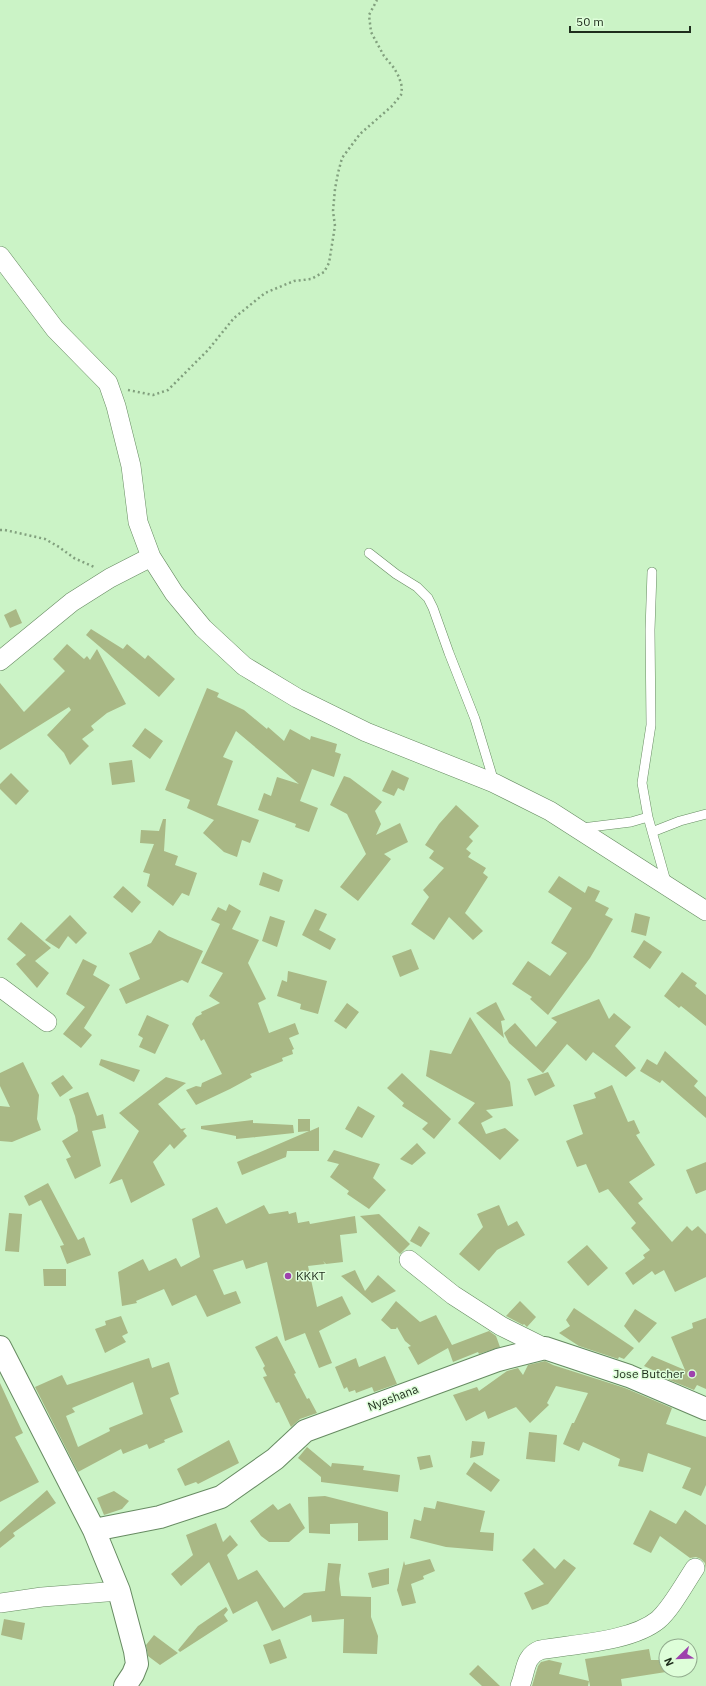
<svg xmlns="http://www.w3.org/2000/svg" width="706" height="1686" font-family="'IBM Plex Sans',sans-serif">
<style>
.building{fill:#a9b885;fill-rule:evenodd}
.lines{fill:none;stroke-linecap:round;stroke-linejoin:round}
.service-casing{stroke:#678b62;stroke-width:10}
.minor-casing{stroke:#678b62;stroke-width:20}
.tertiary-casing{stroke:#678b62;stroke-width:24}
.path{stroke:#82a07e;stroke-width:2.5;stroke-dasharray:2 3;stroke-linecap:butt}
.service{stroke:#fff;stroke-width:9}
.minor{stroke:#fff;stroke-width:19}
.tertiary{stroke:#fff;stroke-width:22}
.poi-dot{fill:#9e42ad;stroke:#defed9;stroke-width:1.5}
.labels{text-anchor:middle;stroke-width:3;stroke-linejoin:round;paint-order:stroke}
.poi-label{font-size:12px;fill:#1e2d1c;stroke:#defed9;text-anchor:start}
.street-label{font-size:12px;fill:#1e2d1c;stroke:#defed9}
</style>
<rect width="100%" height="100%" fill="#cbf3c6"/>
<path class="building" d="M16,609L22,623L10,628L4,615Z
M91,629L123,649L127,644L145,659L148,655L175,679L159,697L86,635Z
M67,644L84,659L87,656L90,660L97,649L126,704L107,713L91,726L94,730L82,739L89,746L70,765L64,753L47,735L71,710L69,707L0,750V683L24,712L65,671L53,659Z
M207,688L219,693L217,697L244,710L267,729L268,727L284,741L290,729L310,740L311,736L337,744L335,752L341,754L334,777L312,769L300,801L318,808L309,832L295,827L296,824L258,810L264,793L271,796L277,777L299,784L236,731L223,757L233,761L217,805L259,820L250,843L242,840L237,857L224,852L203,833L214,820L187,808L190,800L165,790Z
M145,728L163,741L150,759L132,746Z
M132,760L135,782L112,785L109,763Z
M392,770L409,778L404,791L398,788L394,796L382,791Z
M11,773L29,791L16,805L0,789V784Z
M344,776L350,778L382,802L375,811L381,824L376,835L400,823L408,842L384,854L391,859L358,901L340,887L366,854L347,814L330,805Z
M456,805L479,826L469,837L473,841L466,849L471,853L468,857L486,868L483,873L488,877L465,913L483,931L473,940L449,917L434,940L411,924L429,897L423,890L444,868L429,858L434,851L425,845L439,824Z
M163,819H166L164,851L178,856L175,865L197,873L189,896L182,893L173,906L147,886L150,874L143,872L154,844L140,843L141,830L159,831Z
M263,872L283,880L279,892L259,885Z
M559,876L585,893L588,886L600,891L595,901L609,908L605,915L613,919L590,958L548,1015L530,999L532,997L512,984L528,961L550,976L567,953L551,943L572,908L548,892Z
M123,886L141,902L132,913L113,897Z
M229,904L241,911L232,929L259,940L248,963L266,999L258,1003L269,1033L295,1023L299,1034L289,1038L294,1049L292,1050L293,1054L282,1058L283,1061L250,1074L252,1077L230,1089L196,1105L186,1090L196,1086L201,1087L202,1083L222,1074L204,1039L201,1041L192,1024L196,1017L202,1014L201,1012L220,1003L209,996L223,973L201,963L220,924L211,920L218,907L226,911Z
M315,909L327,914L319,930L336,939L330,950L302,935Z
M635,913L650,917L646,936L631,932Z
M70,915L87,933L76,944L68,936L59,949L45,940Z
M270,916L285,921L277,947L262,941Z
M21,922L51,948L35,961L49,973L37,988L16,964L26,955L7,939Z
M159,930L168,936L203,951L188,983L182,980L126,1004L119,989L140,979L129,953L151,943Z
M644,940L662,952L650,969L633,957Z
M411,949L419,969L400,977L392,956Z
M83,959L97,966L93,975L110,985L84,1028L92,1035L81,1048L63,1034L85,1007L66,994Z
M288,971L327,981L318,1014L300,1009L301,1004L277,996L282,980L287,982Z
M682,972L697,983L695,986L706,995V1026L681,1006L679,1008L664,996Z
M599,999L609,1019L614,1013L631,1027L615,1046L636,1068L626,1077L593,1052L586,1061L567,1044L543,1073L509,1043L504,1033L515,1023L536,1047L557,1022L551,1018Z
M496,1002L505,1020L501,1021L504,1038L476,1013Z
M347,1003L359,1012L346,1029L334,1021Z
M147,1015L169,1025L155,1054L139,1047L143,1038L138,1035Z
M470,1017L510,1082L513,1106L486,1110L493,1117L481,1123L486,1134L505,1128L519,1140L500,1160L458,1123L475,1103L426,1076L430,1050L451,1054Z
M665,1051L698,1081L694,1086L706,1097V1118L662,1080L660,1083L640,1071L647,1059L657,1065Z
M101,1059L140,1070L134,1082L99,1065Z
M23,1062L39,1095L37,1119L41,1130L12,1142L0,1141V1106L10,1107L0,1086V1073Z
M548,1072L555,1086L535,1096L527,1079Z
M402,1073L451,1119L434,1139L422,1129L428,1123L402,1106L404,1103L387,1088Z
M63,1075L73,1088L60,1097L51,1083Z
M166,1077L186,1083L158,1104L181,1129L186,1128L183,1131L187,1136L174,1149L170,1144L153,1162L165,1185L131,1203L122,1179L109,1184L139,1131L119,1113Z
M612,1085L628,1122L634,1120L640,1133L636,1135L655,1165L629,1182L643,1199L638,1203L672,1242L687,1226L692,1231L698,1226L706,1234V1277L675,1292L664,1270L655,1275L652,1271L633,1285L625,1273L645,1258L643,1255L650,1250L631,1228L636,1223L608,1189L599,1193L586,1164L577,1167L566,1141L583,1134L573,1105L596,1098L594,1093Z
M88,1092L97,1116L103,1114L106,1128L92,1131L101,1166L75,1179L66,1159L71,1157L62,1141L78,1131L75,1116L69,1099Z
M358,1106L375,1116L362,1138L345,1129Z
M298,1119H310V1131L319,1127V1151H287L286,1157L242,1175L237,1162L309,1131L298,1132Z
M253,1120V1123L293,1125L294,1133L236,1139V1136L201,1129V1126Z
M417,1143L426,1153L412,1165L400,1159Z
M334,1150L380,1164L373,1178L386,1190L369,1209L347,1194L349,1191L330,1177L339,1164L327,1161Z
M706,1162V1190L696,1194L686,1170Z
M48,1183L78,1240L84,1237L91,1255L67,1264L60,1246L64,1245L41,1200L29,1206L24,1196Z
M264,1205L269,1214L288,1211L289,1214L296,1212L298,1223L309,1221L310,1224L355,1216L357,1233L340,1235L343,1262L326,1264L323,1261L325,1264L308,1266L317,1307L342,1296L351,1314L319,1331L332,1363L319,1368L305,1333L285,1341L267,1262L246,1269L243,1260L213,1270L224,1295L236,1291L241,1303L207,1317L196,1295L172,1306L164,1289L136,1301L137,1303L122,1306L118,1272L143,1259L149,1271L176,1258L181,1267L200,1257L192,1219L217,1207L226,1224Z
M499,1205L508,1226L517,1221L525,1235L497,1250L479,1271L459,1254L483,1227L477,1214Z
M9,1213L22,1214L19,1252L5,1251Z
M379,1214L410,1244L400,1254L360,1216Z
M419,1226L430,1233L421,1247L410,1241Z
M587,1245L608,1268L588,1286L567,1262Z
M43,1269H66V1286H44Z
M355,1270L365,1291L378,1275L396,1291L372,1303L341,1276Z
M396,1301L420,1322L436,1315L452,1345L489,1331L496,1336L500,1347L479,1354L478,1352L453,1362L448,1348L418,1365L408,1347L411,1346L405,1341L397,1327L396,1329H391L381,1320Z
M520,1301L536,1317L527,1327L524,1324L523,1325L506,1316Z
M574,1308L634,1348L624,1359L619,1357L618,1359L579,1346L559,1333L570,1326L566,1320Z
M635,1309L657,1323L639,1343L624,1326Z
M121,1316L128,1333L122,1336L126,1342L105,1353L95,1329L106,1325L105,1321Z
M706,1318V1389L697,1385L694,1390L667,1379L668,1377L644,1366L652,1356L685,1370L671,1337L693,1328L692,1323Z
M277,1336L296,1373L294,1374L307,1399L309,1398L317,1413L300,1419L291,1427L279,1402L276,1403L263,1377L267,1376L263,1368L265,1366L255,1347Z
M385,1356L397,1384L374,1392L372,1387L356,1393L355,1390L349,1392L347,1387L344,1389L335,1367L356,1358L359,1367Z
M149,1358L152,1368L169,1362L179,1394L170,1398L183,1432L164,1440L165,1442L149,1449L147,1444L123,1454L121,1449L78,1472L35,1387L62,1375L67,1385ZM133,1382L143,1414L109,1428L110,1431L78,1447L66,1416L75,1412L72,1408Z
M545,1361L553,1365L625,1388L672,1408L666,1424L706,1437V1485L701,1496L682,1488L691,1468L648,1453L643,1472L618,1466L620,1459L583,1442L579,1451L563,1444L572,1423H574L588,1393L556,1386L547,1403L549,1405L530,1423L516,1407L488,1419L485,1411L466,1421L453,1395L477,1387L479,1391L507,1371L518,1368L523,1375L528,1365Z
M0,1383L23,1433L15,1437L39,1482L0,1502Z
M529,1432L557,1435L555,1462L526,1459Z
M229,1440L239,1463L198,1484L196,1482L185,1486L177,1469Z
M472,1441L485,1442L483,1455L470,1458Z
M307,1447L331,1467L332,1463L364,1466L363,1470L400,1475L398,1492L321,1482V1477L298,1458Z
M430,1455L433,1467L420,1470L417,1457Z
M474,1462L500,1480L491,1492L466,1474Z
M47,1490L56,1503L13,1533L15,1536L0,1548V1532Z
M114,1491L129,1501L122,1509L104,1515L97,1498Z
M325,1496L388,1512V1540L358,1541V1523L330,1524V1534L309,1533L308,1497Z
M437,1501L485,1511L480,1532L494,1533L493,1551L446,1547L410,1538L414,1519L421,1521L424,1507L435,1509Z
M290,1503L305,1528L289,1542H269L261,1536L250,1521L273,1504L278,1510Z
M650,1510L676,1524L685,1510L706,1525V1570L705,1563L701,1559L696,1557L690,1558L660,1536L651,1553L633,1544Z
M216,1523L223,1542L230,1535L238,1545L227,1555L238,1580L257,1570L284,1608L304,1593L325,1591L328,1563L341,1564L339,1579L341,1596L371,1597V1617L378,1636L377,1654L343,1653L344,1619L312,1622L311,1615L272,1631L257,1601L233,1614L209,1562L181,1586L171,1574L193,1555L186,1535Z
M534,1548L555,1569L564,1559L576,1568L548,1604L532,1610L524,1593L544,1584L522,1560Z
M430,1559L435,1571L423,1576L424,1579L411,1584L416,1603L402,1606L397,1590L404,1561L405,1565Z
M389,1568V1584L372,1588L368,1573Z
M226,1607L228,1610L224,1615L228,1621L180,1652L178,1650L198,1626Z
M4,1619L25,1623L22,1640L1,1635Z
M154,1635L178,1653L160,1665L148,1656L146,1645Z
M280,1639L287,1658L270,1664L263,1645Z
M649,1649L651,1660H666V1672L621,1679L622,1686H590L585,1659Z
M549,1660L562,1663L559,1674L589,1681L588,1686H532L538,1666L541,1662Z
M478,1665L500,1686H482L469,1674Z"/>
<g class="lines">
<g class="service-casing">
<path id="service" d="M369,553L396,574L417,587L428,598L433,608L449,653L475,719L494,782
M652,572L650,630L651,725L642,783L648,817L667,885
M582,828L631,822L648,817
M652,832L680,821L706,814"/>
</g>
<g class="minor-casing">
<path id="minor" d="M0,256L55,329L108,383L116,406L131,466L138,522L151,557L174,593L203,628L244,666L297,698L366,732L494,783L550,811L706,911
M0,661L72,602L110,578L151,557
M0,987L47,1022
M409,1260L453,1295L501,1326L545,1348
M0,1603L42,1597L119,1591
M520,1686C526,1672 524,1656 540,1650C573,1644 631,1642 658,1620C671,1609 685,1583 695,1568"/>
</g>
<g class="tertiary-casing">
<path id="tertiary" d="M0,1347L94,1530L119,1591L135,1651L137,1664L133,1674L125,1686
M94,1530L160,1517L221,1497L275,1459L305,1431L498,1360L545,1348L629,1376L706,1409"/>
</g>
<path class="path" d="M128,390L153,395L168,390L208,350L234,318L265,293L294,281L311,279L324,272L329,263L335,226L333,211L335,189L338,173L342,158L360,134L392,106L401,95L402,87L399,77L394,68L384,56L371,32L369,15L377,0
M0,530H5L45,539L59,547L74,558L94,567"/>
<use href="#service" class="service"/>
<use href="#minor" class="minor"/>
<use href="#tertiary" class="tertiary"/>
</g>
<g class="poi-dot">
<circle cx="288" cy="1276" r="4"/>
<circle cx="692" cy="1374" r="4"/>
</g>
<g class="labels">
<g class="poi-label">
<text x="296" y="1280">KKKT</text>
<text x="684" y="1378" text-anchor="end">Jose Butcher</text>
</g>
<g class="street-label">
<text transform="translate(393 1398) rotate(-21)" y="4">Nyashana</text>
</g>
</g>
<g transform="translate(678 1658) rotate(247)"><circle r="19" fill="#defed9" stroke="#91aa8d"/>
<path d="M0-3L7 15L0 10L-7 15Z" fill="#9e42ad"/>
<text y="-6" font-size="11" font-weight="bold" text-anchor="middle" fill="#1e2d1c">N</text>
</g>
<path d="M570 26v6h120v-6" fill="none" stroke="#1e2d1c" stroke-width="2"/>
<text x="576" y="26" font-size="12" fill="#1e2d1c" stroke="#defed9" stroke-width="3" paint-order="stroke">50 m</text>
</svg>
